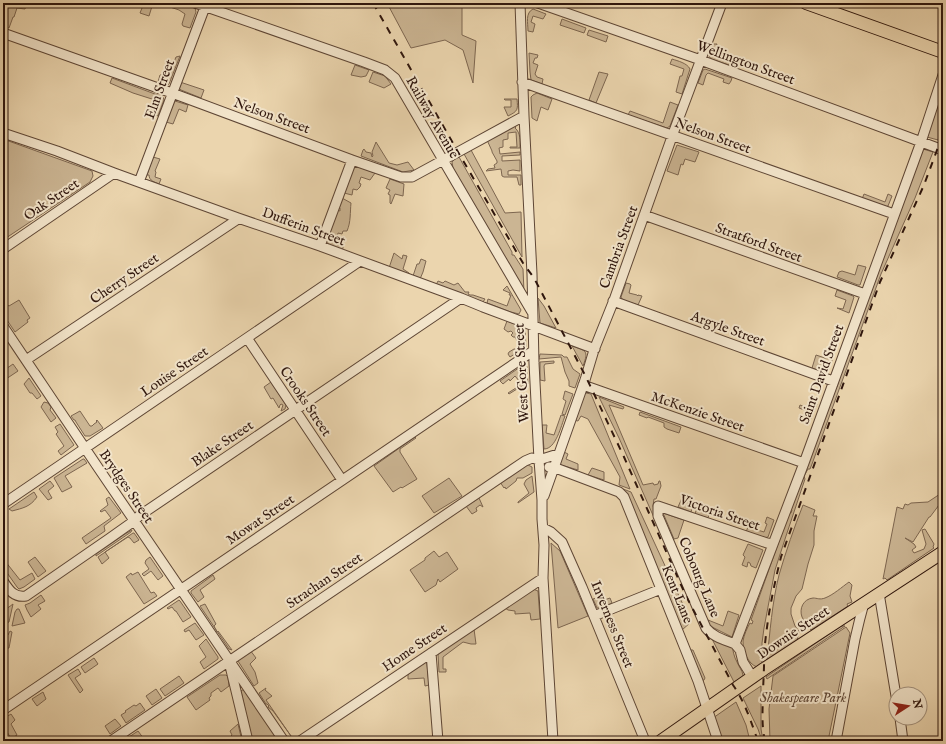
<svg xmlns="http://www.w3.org/2000/svg" width="946" height="744" font-family="'IM FELL English',serif">
<style>
.green{fill:#cbb593;stroke:#7d6650}
.lines{fill:none;stroke-linecap:round;stroke-linejoin:round}
.minor-casing{stroke:#5e4635;stroke-width:11}
.major-casing{stroke:#2f160d;stroke-width:14}
.minor{stroke:#f2e4ca;stroke-width:9}
.major{stroke:#ebd5ae;stroke-width:12}
.rail{stroke:#2f160d;stroke-width:2;stroke-dasharray:7 7;stroke-linecap:butt}
.labels{text-anchor:middle;stroke-width:4;stroke-linejoin:round;paint-order:stroke}
.street-label{font-size:14px;fill:#2f160d;stroke:#f2e4ca}
.park-label{font-size:14px;font-style:italic;fill:#5e4635;stroke:#f2e4ca}
</style>
<rect width="100%" height="100%" fill="#ebd5ae"/>
<filter id="stains"><feTurbulence type="fractalNoise" baseFrequency=".005" numOctaves="4"/><feColorMatrix values="0 0 0 0 .2 0 0 0 0 .09 0 0 0 0 .02 0 0 0 .5 -.17"/></filter>
<radialGradient id="worn" r=".72"><stop offset=".6" stop-color="#630" stop-opacity="0"/><stop offset="1" stop-color="#630" stop-opacity=".3"/></radialGradient>
<path class="green" d="M7,3H27L25,9L17,8L14,17H13L9,28L3,26V15Z
M144,3H153L149,16L140,13Z
M163,3H185L195,8L196,12L190,28L183,26L182,24L185,14L179,10L170,7V6Z
M387,3H462V35L476,41L473,83L463,50L445,40L411,48Z
M533,9L546,14L543,19L533,16L531,22L535,24L533,32L528,31C528,23 525,13 533,9Z
M562,19L586,28L584,33L560,25Z
M589,30L608,36L606,42L587,35Z
M713,44H717L716,52C724,55 729,59 737,63L735,67L711,59L709,56Z
M529,53L538,55L537,58H535L533,63L538,65L535,74L537,77L543,79L542,84L531,80L530,72Z
M180,56L169,84L167,86L158,82L160,75H163L164,72L169,74L176,57Z
M672,59C678,61 687,63 690,69L682,94L676,92L680,76H682L684,69L670,64Z
M355,65L369,70L366,76L361,77L351,75Z
M705,69L732,78L731,81L729,84L723,82L724,79L708,73L706,75L703,85L698,83L703,70Z
M373,72L385,76L391,84L384,88L369,82Z
M599,72L608,74L596,103L589,100Z
M112,78L163,97L164,100L158,116L150,113L155,100L133,93L110,83Z
M180,82L204,90L201,98L181,90L180,89H178Z
M943,90V124L938,140L927,137V134L938,105L939,106L941,103L939,102Z
M537,93L552,99L548,110L541,107L537,121L532,118L531,97L533,95Z
M504,99H517C518,110 518,111 508,116L504,107H511V100H505Z
M175,101L188,105L186,112L179,109L173,124L166,122L173,102Z
M670,102L678,105L670,126L667,128L628,115L630,111L663,123Z
M513,126L516,127L515,128C521,133 520,141 520,148H510V147H517L516,132L508,133V139L503,140V147L499,148L500,154L520,152V155L502,156V161L520,160V171L513,170L508,171V175H521V185H519L517,177H504L502,176L501,169L486,171L488,169L495,168L494,165L497,163V161L492,152V151L487,140L498,133L499,135L503,133V131Z
M3,139L92,171L93,176L90,182L3,240Z
M376,142L389,163L397,165L408,162L414,170L403,172L361,156L363,150L364,149L366,152L371,153L372,157L373,156L372,152Z
M677,145L699,152L695,162L685,159L683,165L681,164L678,175L667,171Z
M923,149L933,152L915,198L881,274L812,464L810,469H808L804,476L805,479L786,536L775,570L764,628L762,643V665L757,667C748,664 743,651 743,641C744,635 747,628 750,623L752,624L753,621L751,620L789,513H791L792,510L791,509L826,416L827,413H825L834,388H836L837,387L846,354L849,355L850,352H848L892,234Z
M471,150L505,213L521,212L522,257L464,154Z
M153,157L160,159L155,171L156,172L155,177L161,179L159,184C155,182 149,181 149,175H147Z
M457,157H459L512,252V255H514L523,269L524,292L453,168L452,162Z
M356,166L375,173L370,180L361,177L359,183L361,184L360,187L357,190L353,189L352,195L344,193L353,168Z
M390,179L404,184L403,196L395,194L391,204L390,203V195L388,194L390,190L386,188Z
M864,194L885,202L888,194L892,196L888,206L886,207L862,199Z
M342,198L351,203C350,212 351,222 347,231H343L342,234L338,233L336,241L344,244L342,251L328,244L326,241L337,210L340,211V208H338Z
M394,253L402,259L403,255L407,256L403,269L409,273L410,275L389,268Z
M421,259L426,261L423,272L420,279L413,276L417,264H419Z
M858,265L866,267L860,285H858L837,277L839,272L842,271L855,275Z
M438,281L443,283L445,281L454,285L458,283L465,292H469L468,294L470,295H473L485,299L483,302L436,285Z
M626,283L630,284L631,285L629,293L637,295L638,296V295L642,296L638,305L626,301L622,299L621,297Z
M507,286L521,310L519,314L511,312L487,303L488,299L507,306L511,295H509L510,293L503,290Z
M837,290L853,296L854,297L849,313L837,308L843,309L846,300L835,296Z
M538,298L544,306L556,328L540,323Z
M19,300L30,318L27,320L28,322L15,332L3,314V302L9,306Z
M507,321L525,328L526,347L510,357L508,354L509,352L514,349H517L520,346L515,337H513L511,335L513,333L511,331L508,332L504,329Z
M835,335L840,337L828,372L825,373L812,368L816,355L825,358L828,357L835,339L834,338Z
M572,346C586,351 589,350 583,366Z
M540,354L562,355L564,357H567L573,369L580,374L575,388L569,386V381L565,372L561,357L539,359Z
M554,361V363L545,364L544,366L545,381L540,380V362Z
M13,364L18,371L3,381V371Z
M523,365H526L527,367L528,384H525L509,394L508,393L519,386L520,382L515,376L510,381L509,379L503,384L500,381Z
M29,378L41,396L37,399L32,393H30L24,384Z
M271,382L286,405L285,409L281,411L283,405L281,404L280,405L279,408L273,398L271,399L264,387Z
M565,391L573,394L565,415L562,414L566,401L563,399Z
M586,393L591,394L630,489L619,485L620,477L588,419L581,416L578,421L573,420L582,396Z
M599,397L624,407L623,409L609,405L643,485L653,483L654,485L658,484L659,481H660L661,486L656,499H654L653,506L685,588L619,438Z
M44,402L48,403L51,407L50,410L56,418L51,422L41,407Z
M812,403L817,404L809,423L803,421L807,411L799,408L800,405L810,409Z
M80,411L90,426H92L94,424L97,422L96,421L97,420L103,428L90,436H85L76,422L75,420H74L71,416Z
M640,412L681,427L679,433L667,429L664,427V423L648,417L647,418L639,415Z
M561,415L565,416C561,426 556,449 544,449L542,425H547L546,433L554,435Z
M60,424L74,445L61,455L58,451L64,446L56,434L58,432L55,427Z
M415,437L416,438L400,449V452L417,479L402,488L401,487L393,492L374,466Z
M562,451L568,454L566,459L578,464V470L561,465L560,463Z
M83,459H84L87,463L65,476L72,487L62,492L54,478Z
M528,465L532,467V473L523,478H517L516,481L506,489L505,487L504,488L500,482L525,466Z
M592,468L604,472V480L588,475Z
M532,476L534,492L518,503V502L529,493L524,484L526,480Z
M449,478L462,496L434,513L422,496Z
M50,481L54,486L48,491L52,498L48,500L39,489Z
M623,489L631,492L691,622L682,630L627,495Z
M34,492L37,497C30,507 23,508 12,511L9,509Z
M943,492V502L939,505L930,517H929L913,542L905,538L914,544L916,547L912,550L914,553L924,549L926,544L922,530L925,529L934,544L933,547L934,548L887,580L885,578L883,579L897,507L903,509L905,504L908,505L911,503L928,502Z
M109,497L121,513L104,526L105,531L86,544L82,538L111,518L105,510L101,512L100,511L108,505L106,499Z
M479,498L483,507L480,505L476,508L477,511L472,514L466,506Z
M682,498L694,502L691,512L678,507Z
M698,504L711,508L708,518L695,514Z
M803,505L815,510L813,516H817L814,531V545L808,564L802,589L796,596L791,608V614L795,626L799,631L797,641L767,660C770,632 772,603 779,575C786,551 794,528 803,505Z
M663,513L684,520L678,538L674,539Z
M767,517L774,520L768,537L764,538L746,532L748,527L764,532L767,524L765,523Z
M132,530L131,532L96,556V554L125,534Z
M133,533H134L139,540L134,543L130,538L128,537L105,552L109,558L102,564L98,557Z
M551,543L560,551L588,616L558,628Z
M748,544L763,550L756,568L751,566L750,563L748,562L747,567L742,565L745,557L743,555Z
M434,551L439,557L447,552L458,569L440,582L438,579L436,585L425,592L410,570L425,560V558Z
M35,557L46,571L38,577L28,562Z
M150,557L163,576L158,580L151,571L144,576L142,574L149,569L145,563L146,560Z
M5,561L20,580L32,573L35,579L24,587L19,589L17,587L3,567V562Z
M138,572L151,593L154,592L157,596L144,604L126,577L131,573L132,575Z
M213,575L215,579L200,590L204,597L198,602L191,593V591Z
M849,582L852,585L850,596L852,602L847,604L848,606L811,630C809,626 804,622 802,617C799,609 803,599 813,598C817,598 820,600 825,598C833,595 842,587 849,582Z
M533,589L538,591L540,619L531,620L530,613L515,614V611L508,610L505,608Z
M41,595L45,601L38,605L41,609L31,617L27,610L25,605L30,603Z
M599,597L601,601L610,598L612,603L600,608H597L593,599Z
M179,600L180,601L191,617L183,622L176,611H175L172,607L168,609L167,608Z
M13,604L9,622L6,623L3,621C3,610 5,610 13,604Z
M205,604L216,624L214,626L217,632L218,631L232,650L229,649L200,606Z
M17,609H19L25,623L12,626L15,612Z
M728,611L739,615L732,637L712,627L709,625L708,620L723,626Z
M195,623L204,635L196,640L189,630L185,632L184,630Z
M841,626H845L767,679L766,677Z
M846,627L850,633L828,741H770L769,709L773,676Z
M474,629L476,644H471L463,642L443,657V669H446V672H439L438,654L440,652Z
M10,631L12,632L9,648L3,649V637L4,634L8,635Z
M710,635L732,645C733,651 734,657 737,662C739,667 742,670 743,675V677L734,682Z
M206,639L218,657V659L204,669L200,662L206,657L199,646Z
M250,650L256,658L250,664L255,672L258,683L254,686L238,661V659Z
M689,650H693L705,678L704,680L702,681Z
M94,658L98,664L85,673L81,667Z
M426,662L427,664L429,685L425,686L424,678L408,679V674Z
M78,669L81,674L75,678L83,690L80,693L68,675Z
M220,675H226L228,677L229,686L221,692L218,688L211,693V696L209,698L210,700L196,710L187,697Z
M179,676L184,683L165,696L160,689Z
M761,686V729L763,741H762L758,729L743,698Z
M266,688L265,690L272,696L266,700L291,736L273,711L268,707L269,706L267,704H266L259,693Z
M156,689L162,698L152,705L146,696Z
M242,690H245L279,741H252L241,691Z
M43,692L46,699L37,706L32,699Z
M736,702L746,725L750,741H721L713,718Z
M140,703L145,710L126,723L121,715L126,712L125,711L134,705L136,706Z
M11,714L15,720L11,724L17,735L14,737L17,741H13L3,726V719Z
M115,719L121,726L110,734L105,726Z
M238,724L242,741H226L232,735L230,731Z
M138,731L144,739L142,741H123Z"/>
<g class="lines">
<g class="minor-casing">
<path id="minor" d="M195,3L364,62L385,70L395,78L532,312
M520,3L524,116L532,274L534,363L539,460L542,500V519L544,545L543,578L553,741
M538,3L695,58L943,150
M3,33L172,93L352,160L401,177H412L458,152L524,116
M522,82L894,214
M3,133L57,151L114,173L238,218L320,246L382,269L461,298L483,307L595,349
M139,182L205,7
M644,215L865,294
M320,246L352,160
M3,249L114,173
M613,301L833,381
M3,326L99,469L284,741
M247,338L342,480
M26,360L235,221L238,218
M583,385L804,463
M549,467H553L619,492L624,497L698,681L718,741
M544,496L585,380L594,350L614,300L674,131L722,3
M3,504L360,261
M543,528L551,532L562,542L582,587L645,741
M3,581C9,590 14,598 26,596L110,538L134,521L139,516L461,298
M879,593L896,696
M594,616L661,589
M735,644C725,640 713,637 706,628L658,516V506L767,543L773,544
M431,653L438,741
M230,666L248,741
M753,678L743,662L740,650L735,644L804,463L921,142L943,75
M3,710L533,351
M900,718L903,741
M3,738L5,741
M111,741L525,461L532,458L539,460L558,454
M300,741L543,578
M836,741L855,639L860,618L864,603"/>
</g>
<g class="major-casing">
<path id="major" d="M806,3L943,52
M661,741L764,669L943,552"/>
</g>
<use href="#minor" class="minor"/>
<use href="#major" class="major"/>
<path class="rail" d="M373,3L458,152L523,263L534,278L586,377L624,457L686,596L733,685C745,702 751,722 758,741
M765,741C761,724 763,707 763,689C764,674 764,659 765,644C768,614 774,585 781,557L880,282L924,185L943,134"/>
</g>
<g class="labels">
<g class="street-label">
<text transform="translate(746 62) rotate(20)" y="5">Wellington Street</text>
<text transform="translate(159 89) rotate(-70)" y="5">Elm Street</text>
<text transform="translate(272 115) rotate(20)" y="5">Nelson Street</text>
<text transform="translate(433 117) rotate(60)" y="5">Railway Avenue</text>
<text transform="translate(713 135) rotate(20)" y="5">Nelson Street</text>
<text transform="translate(51 199) rotate(-34)" y="5">Oak Street</text>
<text transform="translate(304 226) rotate(20)" y="5">Dufferin Street</text>
<text transform="translate(759 242) rotate(20)" y="5">Stratford Street</text>
<text transform="translate(618 247) rotate(-70)" y="5">Cambria Street</text>
<text transform="translate(124 278) rotate(-34)" y="5">Cherry Street</text>
<text transform="translate(728 328) rotate(20)" y="5">Argyle Street</text>
<text transform="translate(174 371) rotate(-34)" y="5">Louise Street</text>
<text transform="translate(521 373) rotate(-93)" y="5">West Gore Street</text>
<text transform="translate(821 374) rotate(-70)" y="5">Saint David Street</text>
<text transform="translate(306 401) rotate(56)" y="5">Crooks Street</text>
<text transform="translate(698 411) rotate(19)" y="5">McKenzie Street</text>
<text transform="translate(222 443) rotate(-34)" y="5">Blake Street</text>
<text transform="translate(127 486) rotate(56)" y="5">Brydges Street</text>
<text transform="translate(720 512) rotate(19)" y="5">Victoria Street</text>
<text transform="translate(260 519) rotate(-34)" y="5">Mowat Street</text>
<text transform="translate(700 577) rotate(67)" y="5">Cobourg Lane</text>
<text transform="translate(324 580) rotate(-34)" y="5">Strachan Street</text>
<text transform="translate(678 594) rotate(68)" y="5">Kent Lane</text>
<text transform="translate(613 624) rotate(68)" y="5">Inverness Street</text>
<text transform="translate(793 632) rotate(-34)" y="5">Downie Street</text>
<text transform="translate(414 647) rotate(-34)" y="5">Home Street</text>
</g>
<g class="park-label">
<text x="803" y="702">Shakespeare Park</text>
</g>
</g>
<rect width="946" height="744" fill="none" stroke="#ebd5ae" stroke-width="16"/>
<rect x="4" y="4" width="938" height="736" fill="none" stroke="#2f160d" stroke-width="2"/>
<rect x="8" y="8" width="930" height="728" fill="none" stroke="#2f160d"/>
<g transform="translate(908 706) rotate(78)"><circle r="19" fill="#f2e4ca" stroke="#a4927e"/>
<path d="M0-3L7 15L0 10L-7 15Z" fill="#8f2418"/>
<text y="-6" font-size="11" font-weight="bold" text-anchor="middle" fill="#2f160d">N</text>
</g>
<rect width="100%" height="100%" filter="url(#stains)"/>
<rect width="100%" height="100%" fill="url(#worn)"/>
</svg>
